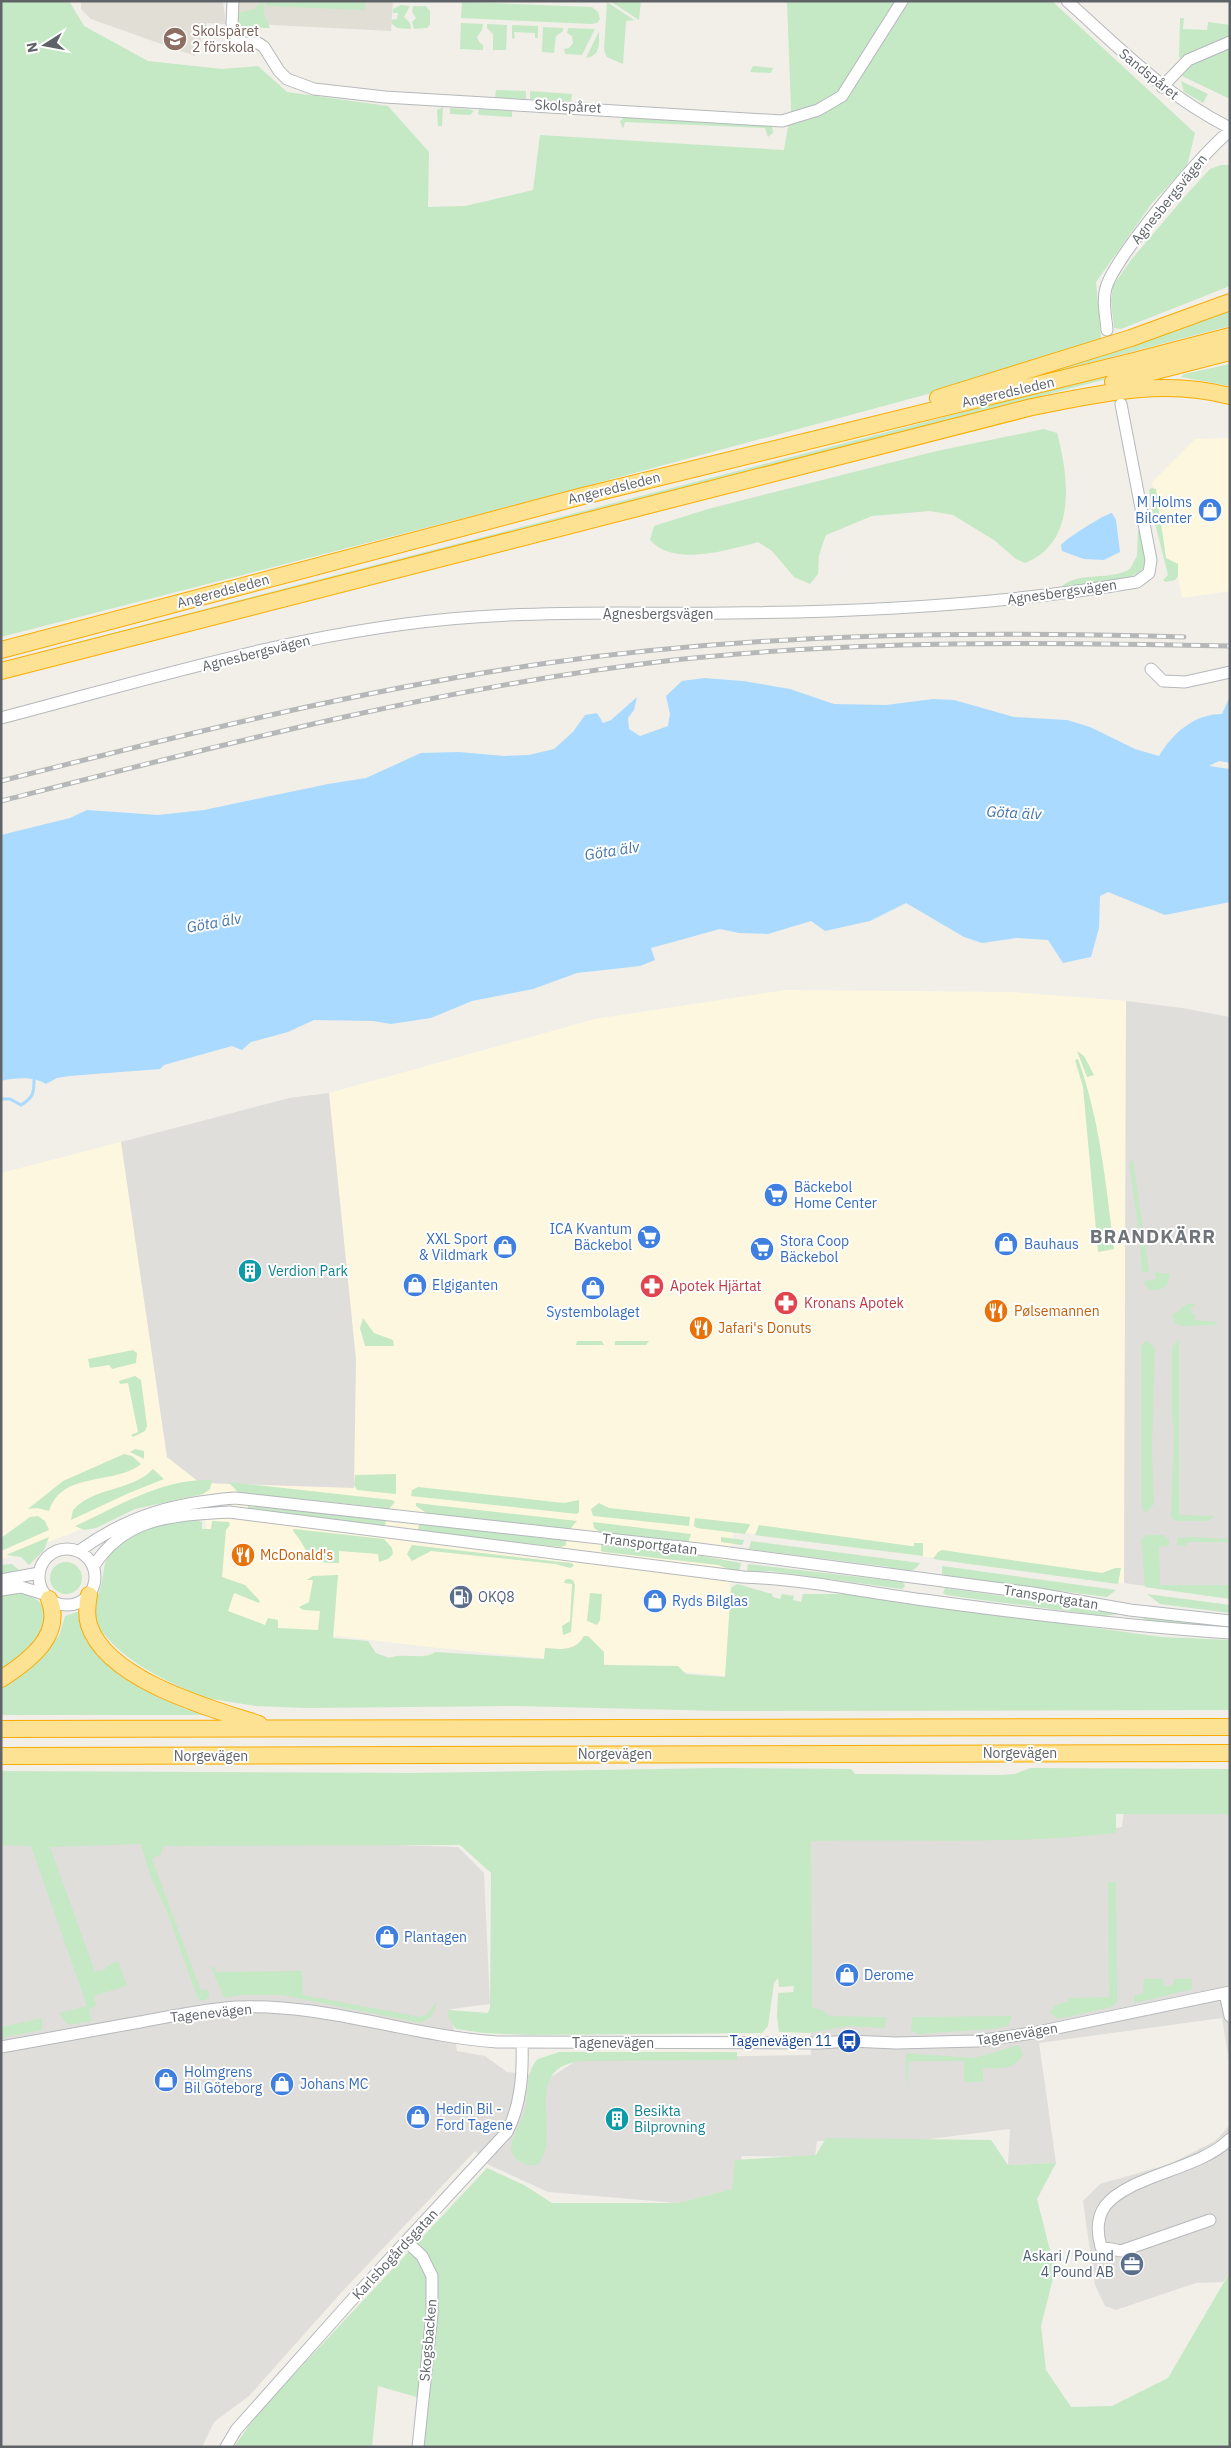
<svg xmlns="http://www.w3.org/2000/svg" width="1231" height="2448" font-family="'IBM Plex Sans',sans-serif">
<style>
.commercial{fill:#fef7e0}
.industrial{fill:#e0deda}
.education{fill:#e1ded6}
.green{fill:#c5e8c5}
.water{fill:#aadaff}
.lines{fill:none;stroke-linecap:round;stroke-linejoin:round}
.stream{stroke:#aadaff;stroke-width:3}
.minor-casing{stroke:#b5b8bc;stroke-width:13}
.highway-casing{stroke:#f9ab00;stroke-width:18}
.minor{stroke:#fff;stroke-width:11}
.highway{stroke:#fde293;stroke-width:16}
.rail-casing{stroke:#b6b7b8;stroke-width:5}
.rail{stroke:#fff;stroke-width:3;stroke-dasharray:9;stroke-linecap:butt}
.labels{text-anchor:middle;stroke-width:4;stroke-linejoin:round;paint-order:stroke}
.education-label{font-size:14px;fill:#785e54;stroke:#fff;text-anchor:start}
.street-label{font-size:14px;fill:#5f6368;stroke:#fff}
.shop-label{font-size:14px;fill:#366cbe;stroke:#fff;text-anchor:start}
.culture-label{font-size:14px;fill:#0d838f;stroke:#fff;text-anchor:start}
.health-label{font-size:14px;fill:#be3a42;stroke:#fff;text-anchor:start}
.food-label{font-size:14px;fill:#c56008;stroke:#fff;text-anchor:start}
.service-label{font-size:14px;fill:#4e5e75;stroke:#fff;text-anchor:start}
.transit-label{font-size:14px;fill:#164399;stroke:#fff;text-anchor:end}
.water-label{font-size:15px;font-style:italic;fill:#4174aa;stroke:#fff}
.district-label{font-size:19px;font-weight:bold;letter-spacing:1px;fill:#70757a;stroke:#fff}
</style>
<rect width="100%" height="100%" fill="#f1efe8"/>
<path class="commercial" d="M1230,438V591L1182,598L1176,562L1167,563L1152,482L1195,439Z
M785,990L1012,992L1126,1001L1124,1583L733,1531L726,1676L438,1648L220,1622L200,1484L1,1560V1173L121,1142L167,1457L356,1360L329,1093L595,1019Z"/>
<path class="industrial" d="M1126,1001L1182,1008L1230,1017V1598L1124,1583Z
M329,1093L356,1360L354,1488L200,1483L167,1457L121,1142L289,1098Z
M1124,1808L1230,1811V2067L1222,2018L1039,2043L1056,2163L1008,2165L1010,2129L913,2141H817L815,2157L742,2156L732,2189L677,2203L548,2192L489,2165L475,2151L339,2295L249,2396L214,2422L202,2447H1V1837L300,1842L458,1847L484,1873L490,2004L451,2009L457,2051L485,2056L507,2072L551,2077L579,2059L811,2055L807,1836L1088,1833L1122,1827Z
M1230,2125V2272L1223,2282L1196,2283L1116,2310L1105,2306L1095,2285L1083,2201L1100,2184L1170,2164L1215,2141Z"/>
<path class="education" d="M81,1H223L226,24L207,23L195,56L91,19L81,9Z
M235,1H393L391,31L235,23Z"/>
<path class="green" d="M1,1H69L84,26L148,61L222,69L258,66L287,92L388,106L429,152L428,207L465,206L533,190L540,135L784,150L791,109L787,1H1052L1195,133L1187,166L1152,203L1096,282L1102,347L553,495L1,637Z
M261,1H264V13L270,28H243V35L240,34L236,22L238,13L255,9Z
M266,1H366L365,10L266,6Z
M610,1H641L639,20Z
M462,2L592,7L598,12L600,19L597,23L591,24L461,18Z
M607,2L634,20L626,21L623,64L607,57L604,50Z
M401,5L410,6L404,17L410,23L411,29L397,28L392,24L391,20L397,19L398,13H393V9Z
M413,6H426L430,11V24L427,28L414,29L412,22L416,18L412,12Z
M1180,18H1184L1183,29L1207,30L1208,22L1230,25V37L1179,58Z
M461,23L483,24L482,30L477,37L479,42L483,45V50L460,49Z
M487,24L507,25L506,50H493V34L487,28Z
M512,25L538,26V38H535V33L514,32L515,38L512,39Z
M543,27L563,28V31L556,36L554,53L542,52Z
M568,28L595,29L582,55L565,54L564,49L569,48L573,43L572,36L567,33Z
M599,31C599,43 601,56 586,58Z
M1230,47V99L1182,76L1193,64Z
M753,66L773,68L771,73L750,72Z
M1181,81L1208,94L1203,103L1184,92Z
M496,90L526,91V99L495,98Z
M530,91L572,94L571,101L530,99Z
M443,107L442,126H438L437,110Z
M450,108L470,109L474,111L470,115L450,114Z
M479,109L512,111V117L480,115L478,114Z
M625,117L772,126L773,133L768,137L765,128L625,122L623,129L620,121Z
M1221,165H1230V286L1121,329L1114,328L1111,300L1113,286L1131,260L1187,194L1210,169Z
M1230,307V326L1001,386Z
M1176,361L1103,380L1,665V662L1030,395Z
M1230,364V386L1181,377L1184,374Z
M1044,429L1057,433C1069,477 1077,543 1025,563L1016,559L994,540L953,515L930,511L872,516L826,535L819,555L818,574L810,584L794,577L772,551L758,542C728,550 674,567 650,540L654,526L708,509L937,451Z
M1151,488L1156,489L1160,519L1154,520L1149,490Z
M1155,523H1161L1166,558L1178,564V576L1175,580L1166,582L1163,580L1168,575Z
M1140,528C1142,540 1148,555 1144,567C1138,582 1082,585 1066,587L1062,586C1080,571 1110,581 1130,569L1137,556L1138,531Z
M1077,1051L1084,1056L1094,1075L1087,1077Z
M1078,1059C1100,1120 1106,1185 1114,1249L1098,1252L1083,1087L1075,1060Z
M1133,1159L1149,1272H1142L1139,1233L1129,1164Z
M1155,1272L1170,1274L1167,1285C1161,1291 1150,1293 1145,1285L1144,1281L1156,1279Z
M1187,1304H1195V1307H1191V1314H1195V1320L1216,1322V1325L1182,1326L1175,1323L1172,1315Z
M363,1318L374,1333L393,1340L394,1346H365L360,1328Z
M1179,1339V1515L1215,1516L1208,1521H1175L1171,1517L1174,1430L1172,1414V1347Z
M577,1341H602L604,1345H576Z
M615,1341H649L646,1345H615Z
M1147,1341L1155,1349L1152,1448L1154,1504L1147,1512L1143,1511L1141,1504V1345Z
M133,1350L137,1353L136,1363L112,1369L109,1365L90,1368L88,1359Z
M135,1376L141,1380L147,1426L145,1431L133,1437L131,1435L138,1432L128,1383L120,1384L119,1381Z
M135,1449L144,1451V1459L130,1452Z
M124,1454L132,1456L141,1464C113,1486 63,1470 49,1511L37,1508L28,1509L63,1481Z
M153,1469L164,1479L129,1493L71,1520L73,1510C95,1486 131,1492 153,1469Z
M396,1474V1494L357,1490L354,1485L355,1475Z
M212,1480L210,1489L203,1494L135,1509L96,1528L84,1530L75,1526C119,1506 162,1478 212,1480Z
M228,1482L392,1500L395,1502L388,1510H382L378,1507L239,1493Z
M418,1487L564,1503L579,1500V1512L577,1514L411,1496L412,1490Z
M416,1503L560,1519L577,1521L569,1530L554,1528L428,1514L416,1506Z
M599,1503L609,1508L690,1517L689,1526L593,1516L591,1509Z
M248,1506L382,1520L386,1521L385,1526L248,1512Z
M38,1516L45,1521L49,1530L1,1551V1538L30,1517Z
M695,1518L749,1524L750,1525L745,1534L697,1528L694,1526Z
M197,1520L202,1522V1529H211L212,1521L229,1522L230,1525L226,1530L222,1577L245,1585L260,1601L259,1603L234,1593L228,1611L265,1625L268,1618L278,1620V1628L318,1630L320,1611L303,1610L299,1607L309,1602L313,1580H306L313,1576L338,1575L333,1638L368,1641L376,1653L389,1658C403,1652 422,1661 435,1652L544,1659L545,1648C561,1649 575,1652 584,1636H588L604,1652V1665L678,1666L686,1674L725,1677L731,1588L737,1584L772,1594L773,1597L780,1599L782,1594L794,1596L793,1600L801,1602L803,1594H846L1162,1637L1230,1640V1710L722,1711L517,1706L306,1708L256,1706L212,1699L211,1701C205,1699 203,1697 198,1695C160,1678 121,1660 98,1626C91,1616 97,1599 100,1589C104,1579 102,1569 107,1559C122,1529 167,1520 197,1520Z
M593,1522L691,1534L688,1543L600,1532L594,1528Z
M422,1524L566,1540V1545L561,1547L423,1532L418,1530L419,1525Z
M759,1525L911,1546H914V1543H923V1556L755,1535Z
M294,1529L384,1539L392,1548L393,1554L388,1559L379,1562L378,1554L339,1551V1563C303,1564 312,1553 293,1531Z
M1147,1535H1164L1169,1540V1546L1159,1547L1160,1585H1230V1599L1145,1587L1141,1540Z
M49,1537L44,1550L29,1565L21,1557L6,1555Z
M721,1537L744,1540V1541L742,1545L721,1542Z
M1192,1537L1230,1539V1542H1187L1186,1546H1177L1178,1538Z
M751,1541L920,1563C913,1574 903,1573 891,1571L889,1567L749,1549Z
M412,1545L561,1562L572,1563L574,1566L570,1568L555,1564L431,1551L412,1561L407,1554Z
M601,1545L697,1555L741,1563L739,1573L718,1565L604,1552L601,1551Z
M942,1550L1102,1573L1115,1568H1121L1118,1584L933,1559L938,1552Z
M50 1578a16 16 0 1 1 32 0a16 16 0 1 1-32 0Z
M12,1564L19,1570L1,1574V1565Z
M748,1564L903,1582L905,1586L902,1589L770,1571L747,1573Z
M942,1566L1116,1590L1107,1597L945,1576L942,1575Z
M568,1579L573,1580L575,1585L571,1632L563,1635L562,1626L570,1621L572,1584L564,1583L565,1580Z
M945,1588L1119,1612V1614L1103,1616L946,1595L943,1593Z
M13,1593C50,1595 55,1621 32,1647C24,1656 11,1664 1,1672V1595Z
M590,1593L602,1594L600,1620L597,1625L587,1621Z
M1147,1594L1230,1605V1613L1160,1604Z
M80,1611L86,1641L118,1671L158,1697L185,1709L214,1715H1V1687L59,1636L65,1616Z
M1138,1614L1203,1623L1204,1625L1148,1622Z
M715,1768L851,1769L855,1774L1001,1775L1015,1774L1030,1768L1230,1769V1814H1116V1833C1015,1845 912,1839 811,1841L812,2008L822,2010L829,2016L886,2017L885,2028L848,2026L808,2033L779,2032L777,2016L778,1993L793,1992L794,1986L779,1987L778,1978L774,1983L768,2026L762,2033L530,2035L484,2033L456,2029L449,2019L448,2010L488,2013L490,2008L491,1873L460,1845L163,1846L161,1854L152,1859L201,1991L208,1989L209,1997L204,2001L198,1999L167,1912L151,1878L141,1844L50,1847L95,1972L105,1970L106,1966L118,1961L127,1986L94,1996L96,2006L89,2009L92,2021L68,2025L59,2013L87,2006L31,1846L1,1845V1771L413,1773Z
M1108,1882H1116L1117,2002L1111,2007L1058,2019L1050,2012L1056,2005L1067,2002L1070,1998L1109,1997Z
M211,1967H215L216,1972L302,1971L303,1995L421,2017L427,2014L437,2002V2004L431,2017L420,2023L282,1995H241L224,1998Z
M1144,1979H1163V1984L1167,1986L1174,1984V1979H1192V1989L1135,2003L1134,1995L1143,1994Z
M1012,2016L1008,2026L993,2029L918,2034L911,2031L912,2017Z
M42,2018V2030L1,2038V2027Z
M1019,2045L1023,2054C1014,2071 1001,2068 983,2068V2082H964V2061H909L907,2092L906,2053L974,2058Z
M559,2052H737V2060L583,2061C518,2066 564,2137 538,2164C531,2166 525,2165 519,2161C500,2149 521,2127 525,2110C529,2094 525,2071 538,2059Z
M826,2138L991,2140L1008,2165L1056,2163L1037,2199L1055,2270L1041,2326L1046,2370L1071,2407L1112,2406L1168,2378L1230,2272V2447H415L420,2398L378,2386L372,2447H234L257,2414L487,2168L524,2185L552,2203H677L732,2189L735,2160L816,2155Z"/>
<path class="water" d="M1112,513L1116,520L1120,552L1104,560L1084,559L1062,551L1061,545C1067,538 1103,515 1112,513Z
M704,678L743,681L790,689L834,704L886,705L933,699L954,700L1014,717L1067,720L1090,727L1135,749L1159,756C1173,733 1194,714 1222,714L1230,696V763L1219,761L1209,766L1230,769V902L1165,915L1108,892L1100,896L1099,928L1091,957L1063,963L1048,940L1017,938L982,943L964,937L906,903L870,921L825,931L811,921L768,934L739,933L720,929L651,948L655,960L640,966L577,973L533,989L472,1001L431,1018L391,1024L373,1021L314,1020L288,1032L251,1042L242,1050L232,1046L164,1065L160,1069L69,1076L57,1078L46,1084C33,1076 15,1078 1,1081V835L70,818L87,810L158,815L204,810L328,784L366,778L421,753L459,752L504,756L529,755L554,749L573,732L585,715L597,713L603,723L611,720L637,697L634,710L628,718L629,729L640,736L668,726L670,714L666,696L682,681Z"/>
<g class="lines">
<path class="stream" d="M1,1099H10L21,1105C33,1098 34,1093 34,1080"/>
<g class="minor-casing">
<path id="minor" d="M233,1L232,24L237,41L241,43H258L264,47L279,71L287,79L314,89L385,97L782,121L818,110L842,96L902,1
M1067,1C1122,50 1163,94 1230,128
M1162,87L1188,60L1230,42
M1107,330C1106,317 1102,301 1106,288C1114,258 1204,150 1230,131
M1151,669L1163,681L1185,682L1230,672
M1,718C157,677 313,628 475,617C559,611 644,614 729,613C865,612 1002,605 1137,582L1149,573L1151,560L1121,404
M39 1577a28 28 0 1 1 56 0a28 28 0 1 1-56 0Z
M79,1551C129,1515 174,1503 235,1498L699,1549L1033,1593L1130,1610L1230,1621
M93,1567C126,1515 174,1516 229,1512L743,1577C804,1579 864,1592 924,1600C1026,1614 1127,1626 1230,1633
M1,1580L39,1573
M1,1590L21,1587L44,1594
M1225,1993L1230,2016
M1,2047C47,2039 94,2030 140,2022C172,2016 205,2009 237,2007C325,2003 410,2036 497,2042L820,2043L849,2041L896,2043L977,2041L1033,2033L1230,1992
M1210,2220L1121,2251L1101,2247C1097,2233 1096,2219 1105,2206C1129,2175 1199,2170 1230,2139
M407,2242L422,2256L432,2276V2314L418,2447
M226,2447L236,2430L350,2302L507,2132C521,2105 523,2074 522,2043"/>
</g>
<g class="highway-casing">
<path id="highway" d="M1113,382L1230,352
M938,398L1131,338L1230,302
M1,650L579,497L1134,361L1230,336
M1,671L1032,407C1099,394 1162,378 1230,396
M89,1595C87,1605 86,1615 89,1625C107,1680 209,1708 259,1724
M1,1679C29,1661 64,1635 49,1599
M1,1729L1230,1727
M1,1756L1230,1753"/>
</g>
<use href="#minor" class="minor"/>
<use href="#highway" class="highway"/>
<g class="rail-casing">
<path id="rail" d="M1,781C182,735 363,689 548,663C759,633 971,631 1184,637
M1,801C224,744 446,686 674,660C859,640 1044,642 1230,646"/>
</g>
<use href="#rail" class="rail"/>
</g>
<defs>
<g id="school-disc" transform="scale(1.25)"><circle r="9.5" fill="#8d6e63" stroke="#fff"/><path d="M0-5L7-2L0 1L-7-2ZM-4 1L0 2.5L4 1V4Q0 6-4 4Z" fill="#fff"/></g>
<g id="shop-disc" transform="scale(1.25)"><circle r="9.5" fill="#3f7fe0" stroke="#fff"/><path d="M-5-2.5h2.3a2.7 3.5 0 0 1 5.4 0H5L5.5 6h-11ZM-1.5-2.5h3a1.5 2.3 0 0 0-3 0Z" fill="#fff"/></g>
<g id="supermarket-disc" transform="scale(1.25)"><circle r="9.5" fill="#3f7fe0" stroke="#fff"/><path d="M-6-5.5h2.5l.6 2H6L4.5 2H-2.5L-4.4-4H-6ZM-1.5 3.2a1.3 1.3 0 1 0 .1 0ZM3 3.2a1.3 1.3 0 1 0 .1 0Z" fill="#fff"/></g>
<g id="building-disc" transform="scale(1.25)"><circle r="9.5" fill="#0f9aa8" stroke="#fff"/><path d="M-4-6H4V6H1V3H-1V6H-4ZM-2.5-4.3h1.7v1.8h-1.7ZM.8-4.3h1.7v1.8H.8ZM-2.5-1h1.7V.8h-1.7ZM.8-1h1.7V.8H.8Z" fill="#fff"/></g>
<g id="pharmacy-disc" transform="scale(1.25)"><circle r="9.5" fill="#e0444e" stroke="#fff"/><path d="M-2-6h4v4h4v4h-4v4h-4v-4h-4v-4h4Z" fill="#fff"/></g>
<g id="restaurant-disc" transform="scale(1.25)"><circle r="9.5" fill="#e8710a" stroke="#fff"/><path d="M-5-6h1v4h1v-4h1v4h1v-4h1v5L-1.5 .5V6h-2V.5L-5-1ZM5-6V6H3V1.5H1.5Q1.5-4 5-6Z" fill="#fff"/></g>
<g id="fuel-disc" transform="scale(1.25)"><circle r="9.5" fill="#5c6f8a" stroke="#fff"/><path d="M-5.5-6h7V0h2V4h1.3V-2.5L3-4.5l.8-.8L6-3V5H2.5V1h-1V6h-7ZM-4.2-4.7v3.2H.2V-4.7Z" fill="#fff"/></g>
<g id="bus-disc" transform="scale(1.25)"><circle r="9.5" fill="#1a4fb4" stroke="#fff"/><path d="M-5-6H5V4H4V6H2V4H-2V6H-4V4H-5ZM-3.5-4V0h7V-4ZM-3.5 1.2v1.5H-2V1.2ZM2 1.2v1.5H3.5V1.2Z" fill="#fff"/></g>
<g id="office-disc" transform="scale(1.25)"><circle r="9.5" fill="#5c6f8a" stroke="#fff"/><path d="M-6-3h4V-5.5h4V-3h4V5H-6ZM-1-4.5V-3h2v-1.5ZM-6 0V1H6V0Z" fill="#fff"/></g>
</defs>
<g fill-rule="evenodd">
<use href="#school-disc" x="175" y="39"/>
<use href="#shop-disc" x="1210" y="510"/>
<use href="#supermarket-disc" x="776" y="1195"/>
<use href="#supermarket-disc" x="649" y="1237"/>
<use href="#shop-disc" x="1006" y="1244"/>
<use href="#shop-disc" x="505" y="1247"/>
<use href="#supermarket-disc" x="762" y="1249"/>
<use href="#building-disc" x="250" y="1271"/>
<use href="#shop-disc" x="415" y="1285"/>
<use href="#pharmacy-disc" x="652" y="1286"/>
<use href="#shop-disc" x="593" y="1288"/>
<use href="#pharmacy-disc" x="786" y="1303"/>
<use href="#restaurant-disc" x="996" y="1311"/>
<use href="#restaurant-disc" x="701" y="1328"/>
<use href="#restaurant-disc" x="243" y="1555"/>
<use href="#fuel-disc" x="461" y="1597"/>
<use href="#shop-disc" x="655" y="1601"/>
<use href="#shop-disc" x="387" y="1937"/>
<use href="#shop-disc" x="847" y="1975"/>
<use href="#bus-disc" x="849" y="2041"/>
<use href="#shop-disc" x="166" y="2080"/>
<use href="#shop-disc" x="282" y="2084"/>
<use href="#shop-disc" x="418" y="2117"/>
<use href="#building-disc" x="617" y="2119"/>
<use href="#office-disc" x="1132" y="2264"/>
</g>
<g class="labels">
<g class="education-label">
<text x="192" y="36">Skolspåret<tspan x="192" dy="16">2 förskola</tspan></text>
</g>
<g class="street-label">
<text transform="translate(1149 74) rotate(39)" y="5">Sandspåret</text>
<text transform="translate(568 106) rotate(3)" y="5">Skolspåret</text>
<text transform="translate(1169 199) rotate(-51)" y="5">Agnesbergsvägen</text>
<text transform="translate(1008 392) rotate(-13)" y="5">Angeredsleden</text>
<text transform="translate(614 488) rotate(-14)" y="5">Angeredsleden</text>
<text transform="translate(223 591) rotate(-15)" y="5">Angeredsleden</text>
<text transform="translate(1062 592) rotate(-8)" y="5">Agnesbergsvägen</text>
<text x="658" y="619">Agnesbergsvägen</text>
<text transform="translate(256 653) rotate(-14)" y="5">Agnesbergsvägen</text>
<text transform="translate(650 1544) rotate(7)" y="5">Transportgatan</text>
<text transform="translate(1051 1597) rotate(9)" y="5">Transportgatan</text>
<text x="1020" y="1758">Norgevägen</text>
<text x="615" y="1759">Norgevägen</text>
<text x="211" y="1761">Norgevägen</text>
<text transform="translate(211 2013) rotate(-6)" y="5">Tagenevägen</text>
<text transform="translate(1017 2034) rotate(-9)" y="5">Tagenevägen</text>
<text x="613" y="2048">Tagenevägen</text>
<text transform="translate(395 2254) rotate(-47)" y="5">Karlsbogårdsgatan</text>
<text transform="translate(428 2340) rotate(-85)" y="5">Skogsbacken</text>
</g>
<g class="shop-label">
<text x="1192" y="507" text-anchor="end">M Holms<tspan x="1192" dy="16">Bilcenter</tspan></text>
<text x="794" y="1192">Bäckebol<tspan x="794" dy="16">Home Center</tspan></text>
<text x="632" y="1234" text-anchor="end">ICA Kvantum<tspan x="632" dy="16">Bäckebol</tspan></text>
<text x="488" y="1244" text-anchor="end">XXL Sport<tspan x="488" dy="16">&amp; Vildmark</tspan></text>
<text x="780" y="1246">Stora Coop<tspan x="780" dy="16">Bäckebol</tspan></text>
<text x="1024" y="1249">Bauhaus</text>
<text x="432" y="1290">Elgiganten</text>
<text x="593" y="1317" text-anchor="middle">Systembolaget</text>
<text x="672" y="1606">Ryds Bilglas</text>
<text x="404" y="1942">Plantagen</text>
<text x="864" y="1980">Derome</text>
<text x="184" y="2077">Holmgrens<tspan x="184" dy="16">Bil Göteborg</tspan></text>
<text x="300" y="2089">Johans MC</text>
<text x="436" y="2114">Hedin Bil -<tspan x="436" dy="16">Ford Tagene</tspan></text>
</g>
<g class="culture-label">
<text x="268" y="1276">Verdion Park</text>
<text x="634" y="2116">Besikta<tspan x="634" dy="16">Bilprovning</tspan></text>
</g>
<g class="health-label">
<text x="670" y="1291">Apotek Hjärtat</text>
<text x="804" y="1308">Kronans Apotek</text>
</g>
<g class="food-label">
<text x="1014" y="1316">Pølsemannen</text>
<text x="718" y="1333">Jafari's Donuts</text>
<text x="260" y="1560">McDonald's</text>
</g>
<g class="service-label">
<text x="478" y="1602">OKQ8</text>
<text x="1114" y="2261" text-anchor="end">Askari / Pound<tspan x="1114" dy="16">4 Pound AB</tspan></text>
</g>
<g class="transit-label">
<text x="832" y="2046">Tagenevägen 11</text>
</g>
<g class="water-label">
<text transform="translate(1014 813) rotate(3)" y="5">Göta älv</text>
<text transform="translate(612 851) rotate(-9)" y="5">Göta älv</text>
<text transform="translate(214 923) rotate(-10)" y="5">Göta älv</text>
</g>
<g class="district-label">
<text x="1153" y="1243">BRANDKÄRR</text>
</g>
</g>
<rect width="1231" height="2448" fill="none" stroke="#5f6368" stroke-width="5"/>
<g transform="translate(45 45) rotate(259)" stroke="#ffffff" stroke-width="4" paint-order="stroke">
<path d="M0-4L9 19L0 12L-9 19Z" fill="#5f6368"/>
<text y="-8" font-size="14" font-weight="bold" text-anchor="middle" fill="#5f6368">N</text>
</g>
</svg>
